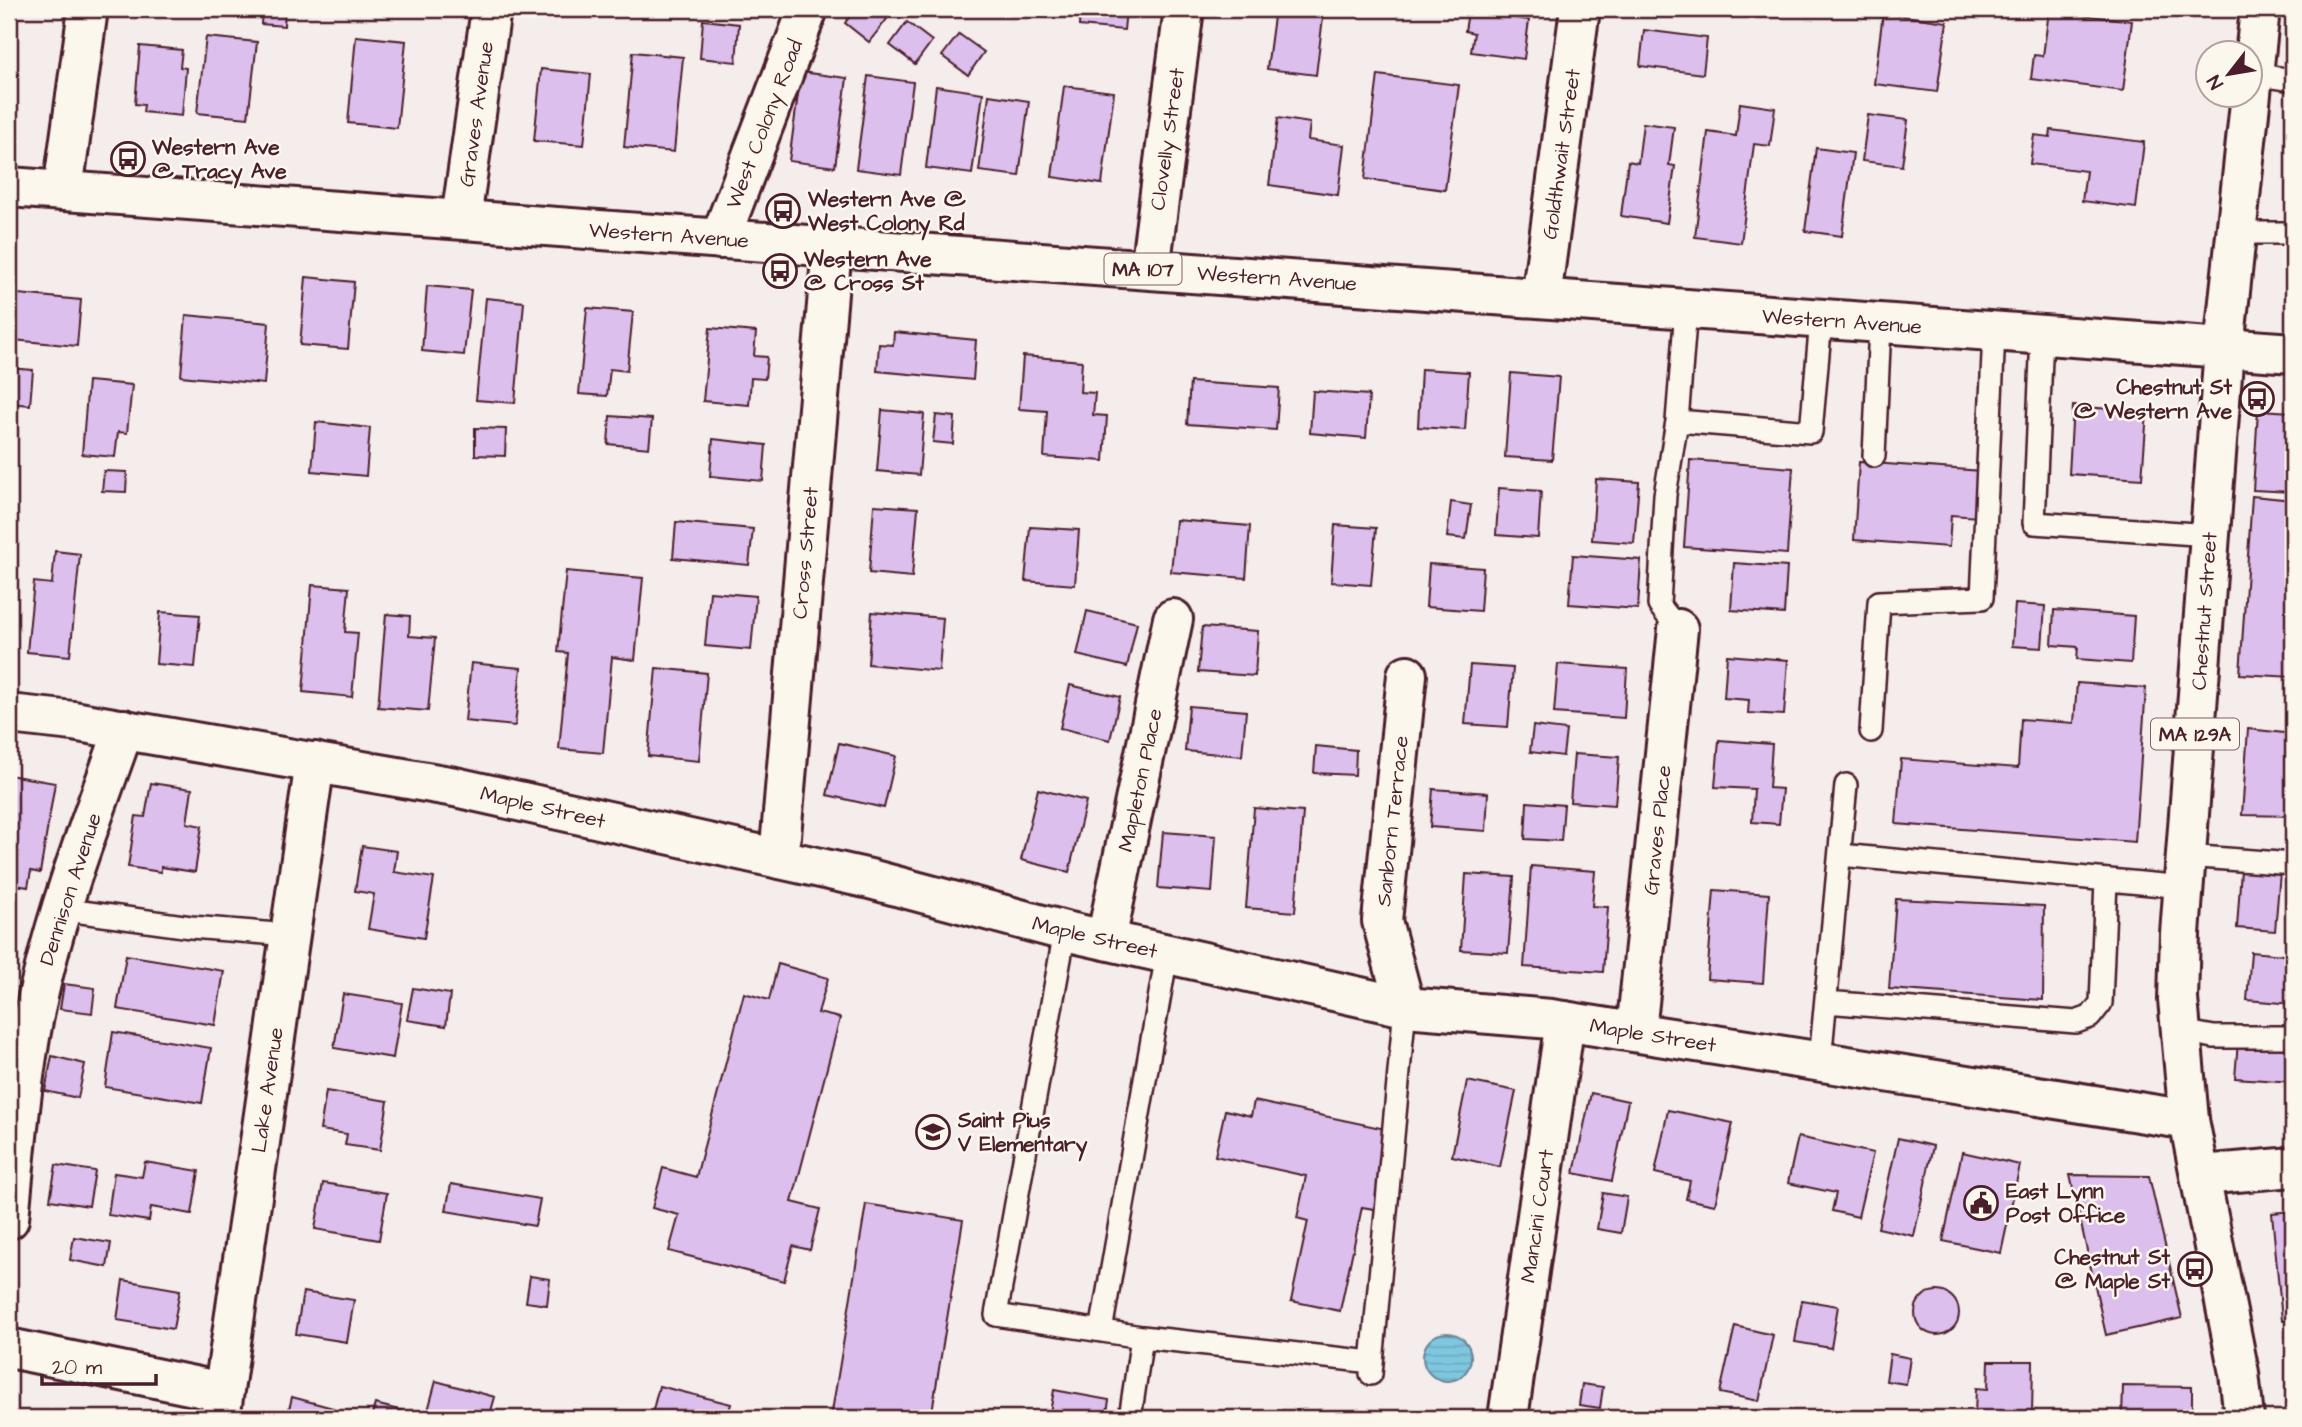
<svg xmlns="http://www.w3.org/2000/svg" width="2302" height="1427" font-family="'Architects Daughter',sans-serif">
<style>
.water{fill:url(#water-rules);stroke:#698496;stroke-width:2}
.building{fill:#ddbfed;stroke:#4a1f2b;stroke-width:2}
.lines{fill:none;stroke-linecap:round;stroke-linejoin:round}
.service-casing{stroke:#4a1f2b;stroke-width:26}
.minor-casing{stroke:#4a1f2b;stroke-width:44}
.tertiary-casing{stroke:#4a1f2b;stroke-width:44}
.primary-casing{stroke:#4a1f2b;stroke-width:44}
.service{stroke:#fbf7ec;stroke-width:21}
.minor{stroke:#fbf7ec;stroke-width:38}
.tertiary{stroke:#fbf7ec;stroke-width:38}
.primary{stroke:#fbf7ec;stroke-width:38}
.labels{text-anchor:middle;stroke-width:5;stroke-linejoin:round;paint-order:stroke}
.shield{fill:#fbf7ec;stroke:#7f6065;stroke-width:2}
.shield-label{font-size:19px;font-weight:bold;fill:#4a1f2b}
.street-label{font-size:21px;fill:#4a1f2b;stroke:#fbf7ec}
.poi-label{font-size:21px;font-weight:bold;fill:#4a1f2b;stroke:#fbf7ec;text-anchor:start}
</style>
<defs>
<pattern id="water-rules" width="6" height="5" patternUnits="userSpaceOnUse" patternTransform="scale(1.75)"><rect width="6" height="5" fill="#7ec7de"/><path d="M0 2.5h6" fill="none" stroke="#6eaabf"/></pattern>
</defs>
<rect width="100%" height="100%" fill="#f5ecec"/>
<filter id="ink" filterUnits="userSpaceOnUse"><feTurbulence type="fractalNoise" baseFrequency=".0143" numOctaves="2"/><feDisplacementMap in="SourceGraphic" scale="14" xChannelSelector="R" yChannelSelector="G"/><feConvolveMatrix kernelMatrix="1 2 1 2 8 2 1 2 1" color-interpolation-filters="sRGB"/></filter>
<g filter="url(#ink)">
<path class="water" d="M1423 1357a24 24 0 1 1 48 0a24 24 0 1 1-48 0Z"/>
<path class="building" d="M262,9H285L284,26L261,24Z
M855,9H873L887,19L869,42L845,23Z
M914,9H938L936,15Z
M1080,9H1126L1124,30L1079,26Z
M1275,9H1324L1316,75L1267,69Z
M2049,11L2132,21L2123,91L2031,79L2034,55L2043,56Z
M1468,12L1529,20L1524,59L1471,52L1474,33L1465,31Z
M1883,13L1947,22L1937,92L1874,84Z
M703,20L739,24L736,62L700,58Z
M907,22L932,41L915,64L890,45Z
M1644,30L1707,38L1703,74L1640,66Z
M959,34L984,52L968,75L942,56Z
M356,36L406,41L397,128L348,123Z
M206,37L257,42L248,118L197,113Z
M140,46L182,50L180,67L186,68L182,116L143,112L144,105L135,104Z
M633,52L683,57L674,152L624,147Z
M541,69L591,74L584,145L534,141Z
M801,72L847,78L835,167L789,161Z
M1378,75L1459,85L1445,190L1365,179Z
M868,76L913,82L901,175L856,169Z
M936,86L983,93L972,174L926,168Z
M1064,86L1114,92L1102,184L1052,177Z
M989,95L1029,101L1019,176L979,171Z
M1740,103L1775,108L1770,146L1754,144L1741,243L1695,237L1708,132L1736,136Z
M1868,115L1908,120L1902,166L1862,161Z
M1278,118L1310,123L1308,140L1344,145L1338,195L1269,185Z
M1643,123L1674,127L1669,165L1675,166L1667,223L1621,216L1628,161L1638,163Z
M2051,130L2144,142L2136,208L2082,201L2086,171L2030,164L2034,135L2050,137Z
M1816,148L1853,153L1842,236L1805,231Z
M306,277L354,282L348,349L300,345Z
M427,286L471,290L464,355L422,351Z
M18,294L81,300L77,346L13,340Z
M486,298L524,302L515,403L476,400Z
M587,308L633,312L627,371L610,369L607,396L579,394Z
M186,315L269,323L264,384L181,376Z
M710,328L756,332L754,356L767,357L765,379L751,378L749,405L703,401Z
M894,332L976,340L973,380L877,371L879,344L893,345Z
M1023,356L1082,361L1080,392L1095,393L1093,415L1107,416L1104,461L1044,457L1047,411L1019,409Z
M9,368L33,370L30,405L9,403Z
M1421,369L1469,372L1465,430L1418,427Z
M1511,373L1559,377L1552,460L1505,457Z
M88,381L132,385L127,433L118,432L115,457L82,454Z
M1190,382L1279,388L1276,430L1187,424Z
M1313,391L1369,395L1366,438L1310,433Z
M2073,406L2147,412L2142,479L2069,474Z
M882,410L924,414L919,475L877,471Z
M2258,410L2293,412V492L2253,490Z
M936,415L955,417L953,444L933,442Z
M610,416L652,419L649,448L608,444Z
M316,422L370,428L366,476L312,471Z
M475,428L506,429L505,456L475,455Z
M713,439L766,445L763,481L710,476Z
M1690,460L1793,468L1787,554L1684,547Z
M1859,462L1982,471L1979,517L1951,515L1949,547L1854,540Z
M104,471L127,472L126,492L102,491Z
M1596,479L1639,482L1634,543L1592,540Z
M1499,488L1541,491L1538,538L1496,535Z
M2252,496L2293,500V677L2240,674Z
M1451,502L1471,505L1466,539L1447,537Z
M874,505L918,508L912,577L869,573Z
M1176,520L1250,526L1246,578L1171,572Z
M676,522L753,529L749,565L673,558Z
M1335,525L1376,528L1371,585L1331,582Z
M1030,527L1079,530L1075,585L1025,581Z
M55,551L80,554L70,656L27,652L34,582L52,584Z
M1573,555L1641,560L1638,609L1569,604Z
M1734,563L1787,567L1784,614L1731,610Z
M1429,564L1483,568L1480,611L1426,607Z
M566,571L643,578L635,660L612,657L603,753L559,749L568,653L558,652Z
M312,585L349,588L345,632L358,633L352,697L303,692Z
M710,592L756,596L751,650L705,646Z
M2015,604L2045,606L2042,648L2012,646Z
M2054,610L2134,616L2131,663L2077,659L2078,647L2052,645Z
M1087,611L1137,623L1127,667L1077,655Z
M160,612L200,615L195,667L156,664Z
M872,612L943,618L939,671L868,664Z
M386,614L410,616L409,636L435,638L428,711L378,707Z
M1202,627L1258,631L1255,676L1198,672Z
M1727,655L1788,660L1784,715L1748,713L1749,700L1724,698Z
M471,663L521,668L515,726L465,721Z
M1558,664L1627,669L1624,718L1554,713Z
M1470,665L1513,668L1508,727L1465,724Z
M656,668L707,673L699,761L648,756Z
M2077,683L2146,688L2135,842L1896,824L1901,759L2018,768L2021,719L2074,723Z
M1070,685L1120,697L1110,740L1060,728Z
M1189,706L1246,711L1242,756L1185,751Z
M1533,726L1566,730L1563,756L1530,752Z
M2248,729L2293,734V816L2242,815Z
M1719,740L1772,744L1769,788L1782,789L1779,824L1752,822L1754,789L1715,787Z
M839,743L896,756L884,808L827,795Z
M1316,746L1356,750L1355,775L1314,773Z
M1574,754L1619,757L1615,805L1570,802Z
M9,775L55,783L40,873L31,871L28,887L9,884Z
M151,783L192,789L187,823L202,826L195,872L161,867V872L128,867L136,816L145,817Z
M1038,789L1086,801L1069,872L1021,860Z
M1433,789L1488,793L1486,831L1430,827Z
M1527,802L1564,805L1561,841L1525,839Z
M1254,808L1303,812L1295,912L1246,908Z
M1163,832L1216,836L1212,892L1158,888Z
M362,846L397,851L394,872L434,878L424,938L368,929L374,894L355,891Z
M1531,866L1595,871L1592,906L1608,907L1603,972L1524,967Z
M2241,869L2280,872L2275,931L2237,928Z
M1466,874L1514,877L1508,953L1461,950Z
M1714,890L1769,894L1763,983L1707,979Z
M1896,899L2044,906L2043,1000L1889,989Z
M2251,952L2293,956V1004L2247,1000Z
M126,955L224,971L215,1025L117,1009Z
M778,964L828,978L818,1013L840,1018L792,1202L820,1209L810,1250L793,1246L784,1281L669,1251L679,1215L652,1208L663,1168L696,1177L744,993L769,1000Z
M64,984L95,988L92,1013L60,1009Z
M413,988L450,994L446,1026L407,1020Z
M343,994L402,1003L393,1058L334,1048Z
M113,1032L211,1048L202,1103L105,1087Z
M2238,1041L2293,1045V1082L2235,1078Z
M52,1056L85,1064L78,1098L45,1091Z
M1467,1081L1516,1091L1500,1167L1452,1156Z
M326,1091L388,1101L380,1150L345,1145L347,1134L320,1130Z
M1591,1093L1628,1101L1612,1181L1574,1173Z
M1254,1101L1390,1130L1374,1209L1362,1207L1340,1311L1291,1301L1308,1221L1297,1218L1306,1176L1215,1156L1225,1110L1251,1116Z
M1668,1110L1733,1123L1715,1205L1686,1199L1690,1181L1655,1173Z
M1798,1137L1873,1153L1858,1217L1832,1211L1836,1193L1788,1183Z
M1898,1138L1933,1146L1914,1236L1878,1228Z
M1962,1152L2020,1165L2001,1253L1943,1241Z
M145,1162L199,1171L192,1214L151,1207L149,1221L108,1215L114,1173L142,1177Z
M56,1165L95,1171L89,1206L50,1200Z
M2070,1175L2149,1176L2182,1318L2106,1335Z
M323,1183L387,1193L379,1240L315,1229Z
M451,1184L540,1199L535,1226L446,1211Z
M1603,1193L1627,1197L1621,1233L1597,1229Z
M866,1204L963,1220L931,1418H831Z
M2293,1211V1320L2282,1321L2272,1213Z
M74,1237L111,1243L107,1267L70,1260Z
M530,1276L550,1279L547,1305L526,1302Z
M123,1280L180,1290L173,1329L117,1320Z
M1915 1313a22 22 0 1 1 44 0a22 22 0 1 1-44 0Z
M303,1292L354,1300L347,1342L296,1334Z
M1802,1300L1838,1306L1831,1348L1795,1342Z
M1735,1326L1773,1335L1759,1401L1720,1393Z
M1890,1354L1910,1358L1906,1384L1886,1381Z
M1989,1361H2033L2032,1415H1975L1976,1388L1988,1389Z
M436,1381L495,1397L489,1418H426Z
M1582,1384L1603,1387L1600,1408L1579,1405Z
M659,1386L731,1404L727,1418H651Z
M2123,1386L2192,1387V1418H2122Z
M1054,1390L1109,1400L1106,1418H1049Z
M292,1397L333,1408L331,1418H287Z
M375,1404L403,1411L401,1418H371Z"/>
<g class="lines">
<g class="service-casing">
<path id="service" d="M2253,74L2293,80
M2236,233H2293
M2042,335L2034,523L2210,535
M1677,421L1686,309
M1874,456L1880,325
M1678,629L1659,605L1665,495L1677,421L1811,432L1821,320
M1871,731L1879,602L1982,598L1994,332
M1840,855L2184,887
M2186,856L2293,864
M60,909L191,927L290,935
M1065,931L996,1315L1142,1337L1372,1362
M1826,1002L2076,1022L2090,1017L2101,1003L2106,881
M2181,1031L2214,1037H2293
M1820,1061L1846,785
M1101,1331L1167,954
M1371,1374L1405,1007
M1130,1418L1142,1337"/>
</g>
<g class="minor-casing">
<path id="minor" d="M63,190L88,9
M461,219L491,9
M720,239L808,9
M1150,269L1184,9
M1541,298L1580,9
M779,859L832,247
M1106,940L1173,619
M1405,1007L1382,921L1407,675
M1636,1032L1678,629
M9,1219C17,1137 23,1052 44,971C64,889 96,809 124,729
M9,1348L223,1392
M1509,1411L1565,1021
M220,1418L315,762"/>
</g>
<g class="tertiary-casing">
<path id="tertiary" d="M9,714L73,721L455,787L870,879L1065,931L1405,1007L1551,1019L2189,1120
M2202,1175L2293,1167"/>
</g>
<g class="primary-casing">
<path id="primary" d="M9,187L2293,353
M2244,1418L2239,1373L2189,1120L2178,999L2180,934L2224,348L2260,9"/>
</g>
<use href="#service" class="service"/>
<use href="#minor" class="minor"/>
<use href="#tertiary" class="tertiary"/>
<use href="#primary" class="primary"/>
</g>
</g>
<defs>
<g id="bus-ring" transform="scale(1.75)"><circle r="9.5" fill="#fbf7ec" stroke="#4a1f2b" stroke-width="1.5"/><path d="M-5-6H5V4H4V6H2V4H-2V6H-4V4H-5ZM-3.5-4V0h7V-4ZM-3.5 1.2v1.5H-2V1.2ZM2 1.2v1.5H3.5V1.2Z" fill="#4a1f2b"/></g>
<g id="school-ring" transform="scale(1.75)"><circle r="9.5" fill="#fbf7ec" stroke="#4a1f2b" stroke-width="1.5"/><path d="M0-5L7-2L0 1L-7-2ZM-4 1L0 2.5L4 1V4Q0 6-4 4Z" fill="#4a1f2b"/></g>
<g id="civic-ring" transform="scale(1.75)"><circle r="9.5" fill="#fbf7ec" stroke="#4a1f2b" stroke-width="1.5"/><path d="M-.6-6.5H3V-4.5H.6V-3L4-1V1h2V6H-6V1h2V-1L-.6-3ZM-1.2 2.5V6h2.4V2.5Z" fill="#4a1f2b"/></g>
</defs>
<g fill-rule="evenodd">
<use href="#bus-ring" x="128" y="159"/>
<use href="#bus-ring" x="783" y="211"/>
<use href="#bus-ring" x="780" y="271"/>
<use href="#bus-ring" x="2257" y="399"/>
<use href="#school-ring" x="933" y="1132"/>
<use href="#civic-ring" x="1981" y="1203"/>
<use href="#bus-ring" x="2195" y="1269"/>
</g>
<g class="labels">
<g class="shield">
<rect x="1104.5" y="253.5" width="77" height="31" rx="5"/>
<rect x="2151" y="718.5" width="88" height="31" rx="5"/>
</g>
<g class="shield-label">
<text x="1143" y="276">MA 107</text>
<text x="2195" y="741">MA 129A</text>
</g>
<g class="street-label">
<text transform="translate(476 114) rotate(-82)" y="7">Graves Avenue</text>
<text transform="translate(764 124) rotate(-69)" y="7">West Colony Road</text>
<text transform="translate(1167 139) rotate(-82)" y="7">Clovelly Street</text>
<text transform="translate(1561 154) rotate(-82)" y="7">Goldthwait Street</text>
<text transform="translate(669 235) rotate(4)" y="7">Western Avenue</text>
<text transform="translate(1277 278) rotate(4)" y="7">Western Avenue</text>
<text transform="translate(1842 321) rotate(4)" y="7">Western Avenue</text>
<text transform="translate(805 553) rotate(-85)" y="7">Cross Street</text>
<text transform="translate(2204 611) rotate(-86)" y="7">Chestnut Street</text>
<text transform="translate(1140 780) rotate(-78)" y="7">Mapleton Place</text>
<text transform="translate(543 807) rotate(13)" y="7">Maple Street</text>
<text transform="translate(1392 821) rotate(-84)" y="7">Sanborn Terrace</text>
<text transform="translate(1657 830) rotate(-84)" y="7">Graves Place</text>
<text transform="translate(70 889) rotate(-72)" y="7">Dennison Avenue</text>
<text transform="translate(1095 937) rotate(13)" y="7">Maple Street</text>
<text transform="translate(1653 1035) rotate(9)" y="7">Maple Street</text>
<text transform="translate(267 1090) rotate(-82)" y="7">Lake Avenue</text>
<text transform="translate(1537 1216) rotate(-82)" y="7">Mancini Court</text>
</g>
<g class="poi-label">
<text x="152" y="154">Western Ave<tspan x="152" dy="24">@ Tracy Ave</tspan></text>
<text x="808" y="206">Western Ave @<tspan x="808" dy="24">West Colony Rd</tspan></text>
<text x="804" y="266">Western Ave<tspan x="804" dy="24">@ Cross St</tspan></text>
<text x="2232" y="394" text-anchor="end">Chestnut St<tspan x="2232" dy="24">@ Western Ave</tspan></text>
<text x="958" y="1127">Saint Pius<tspan x="958" dy="24">V Elementary</tspan></text>
<text x="2006" y="1198">East Lynn<tspan x="2006" dy="24">Post Office</tspan></text>
<text x="2170" y="1264" text-anchor="end">Chestnut St<tspan x="2170" dy="24">@ Maple St</tspan></text>
</g>
</g>
<rect width="2302" height="1427" fill="none" stroke="#fbf7ec" stroke-width="35"/>
<rect x="18" y="18" width="2267" height="1392" fill="none" stroke="#4a1f2b" stroke-width="2.5" filter="url(#ink)"/>
<g transform="translate(2229 74) rotate(239)"><circle r="33" fill="#fbf7ec" stroke="#b4a19f" stroke-width="2"/>
<path d="M0-5L12 26L0 18L-12 26Z" fill="#4a1f2b"/>
<text y="-10" font-size="19" font-weight="bold" text-anchor="middle" fill="#4a1f2b">N</text>
</g>
<path d="M42 1374v10h114v-10" fill="none" stroke="#4a1f2b" stroke-width="3.5"/>
<text x="52" y="1374" font-size="21" fill="#4a1f2b" stroke="#fbf7ec" stroke-width="5" paint-order="stroke">20 m</text>
</svg>
